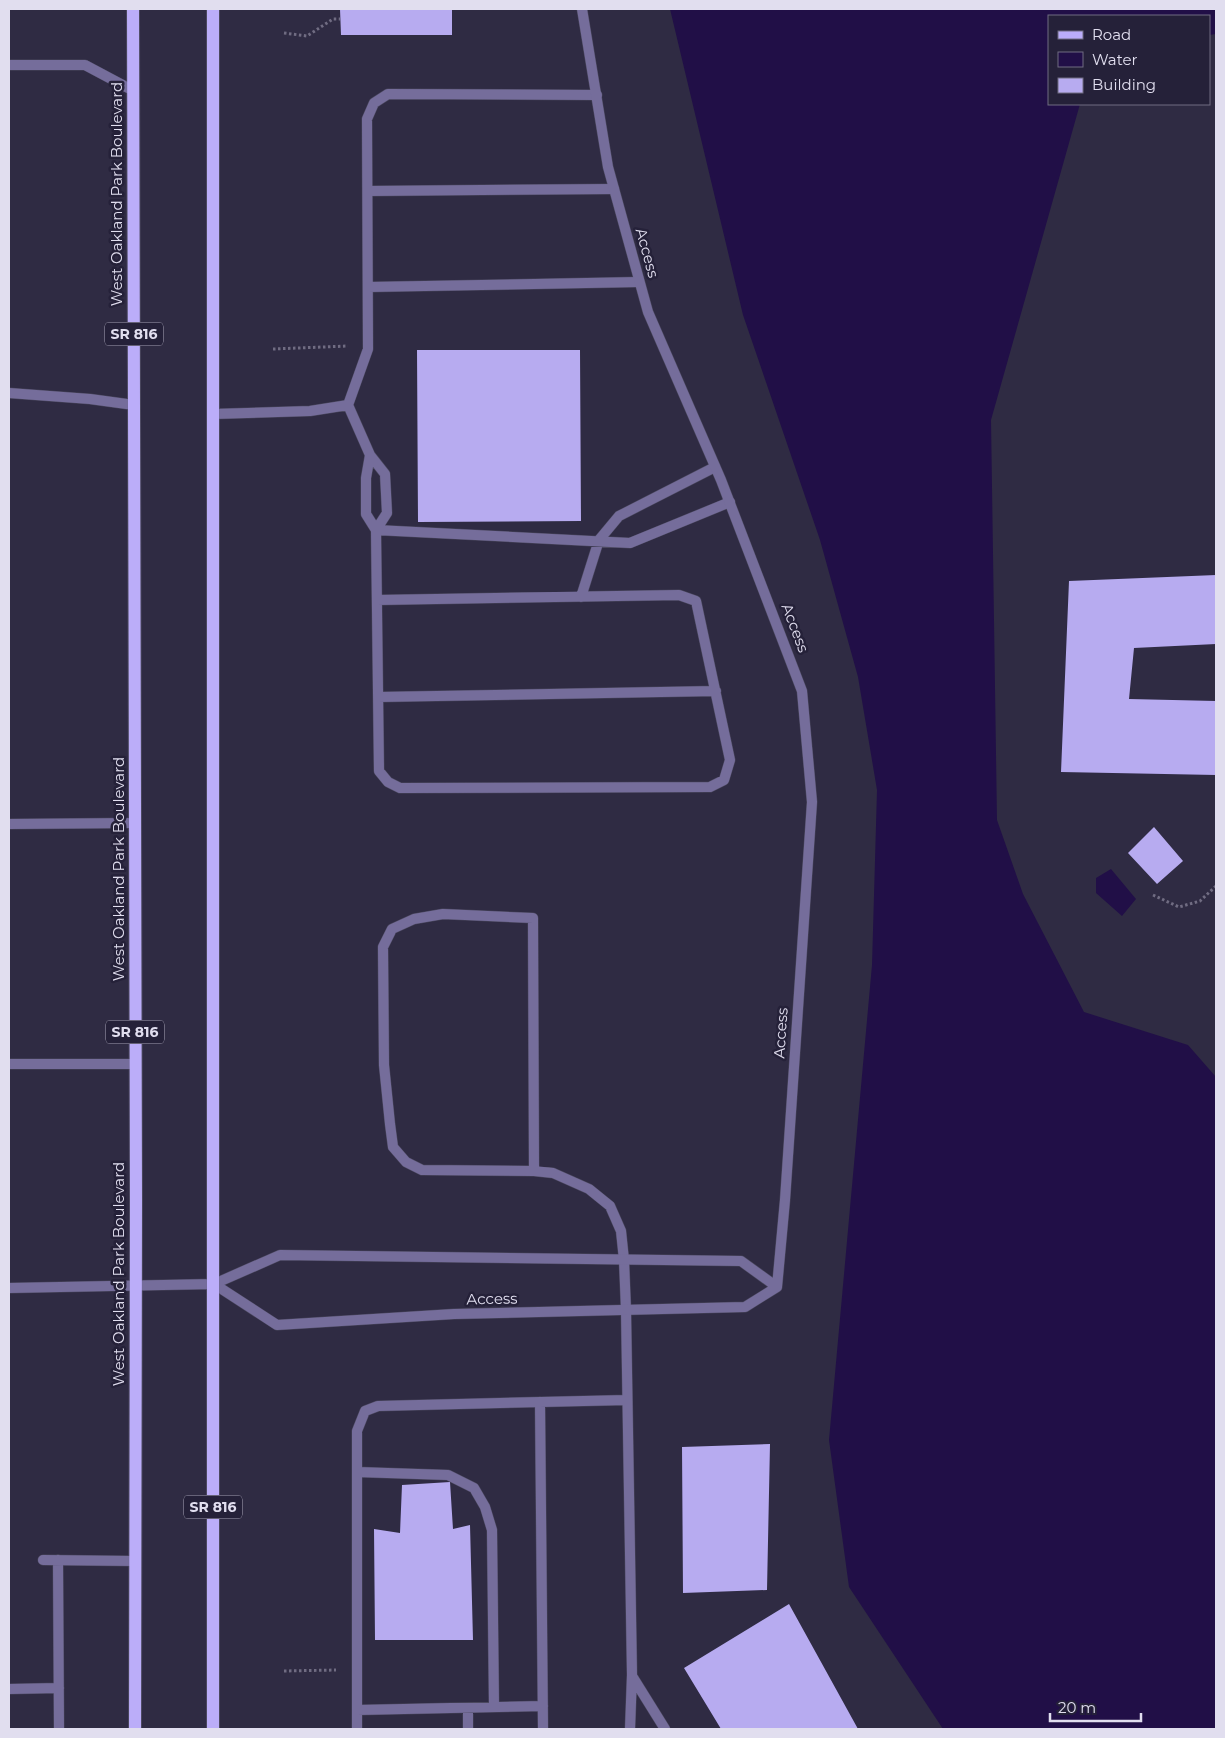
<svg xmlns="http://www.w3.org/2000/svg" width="1225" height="1738" font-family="Montserrat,sans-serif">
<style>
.water{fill:#210f47}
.building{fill:#b7abf0}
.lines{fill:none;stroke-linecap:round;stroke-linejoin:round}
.lane-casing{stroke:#4b485f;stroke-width:11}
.street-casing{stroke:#4b485f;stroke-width:11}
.primary-casing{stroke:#4b485f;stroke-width:14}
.path{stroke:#706c82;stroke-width:3;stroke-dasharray:2.5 2.5;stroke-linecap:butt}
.lane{stroke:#756d9b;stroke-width:10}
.street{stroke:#756d9b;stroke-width:10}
.primary{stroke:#bbadf9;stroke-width:12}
.labels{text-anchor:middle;stroke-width:5;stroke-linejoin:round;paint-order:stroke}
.shield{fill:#252139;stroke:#a9a5b8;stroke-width:1}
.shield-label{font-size:14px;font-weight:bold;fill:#e1deef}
.street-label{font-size:15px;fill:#e1deef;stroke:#252139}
</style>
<rect width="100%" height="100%" fill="#2f2b43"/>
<path class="water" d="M670,9H1216V34L1209,35V16H1049V104H1080L991,420L997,820L1023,894L1084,1012L1188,1045L1216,1077V1729H943L849,1587L829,1440L872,965L877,790L858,677L820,540L743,315Z
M1111,869L1136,899L1122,916L1096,893V878Z"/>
<path class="building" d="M340,9H452V35H341Z
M417,350H580L581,521L418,522Z
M1216,575V644L1134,648L1129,699L1216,701V775L1061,772L1069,581Z
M1154,827L1183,861L1157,884L1128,853Z
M770,1444L767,1590L683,1593L682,1447Z
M450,1482L453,1529L470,1525L473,1640H375L374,1529L400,1533L402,1485Z
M789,1604L858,1729H721L684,1668Z"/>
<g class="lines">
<g class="lane-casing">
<path id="lane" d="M9,65H85L132,90
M368,191L614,189
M368,287L639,282
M9,393L90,399L134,405
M348,405L370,455L385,474L387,513L376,530L366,514V478L370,455
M213,414L310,411L348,405L368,349L367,119L374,103L388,94L597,95
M581,597L599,540L619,516L715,467
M377,600L679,595L696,601L730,760L724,780L710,787L400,788L388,782L379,771L376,530L630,543L730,502
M378,697L716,691
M9,824L135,823
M9,1064H135
M534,1171L533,918L443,914L414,919L392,929L383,947L384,1065L390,1124L393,1147L406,1162L422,1170L534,1171L553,1173L589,1189L610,1206L621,1231L624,1260L626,1310L632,1675L630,1729
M540,1402L543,1729
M357,1472L448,1475L474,1488L485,1507L492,1530L494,1707
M43,1560L135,1561
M58,1560L59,1729
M632,1676L665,1729
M9,1689L59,1688
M468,1708V1729
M357,1710L543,1706
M357,1729V1431L365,1411L378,1406L627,1400"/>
</g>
<g class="street-casing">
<path id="street" d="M582,9L608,167L648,312L721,480L802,691L812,802L785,1200L777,1287
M214,1284L277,1325L454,1314L745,1307L777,1287
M9,1288L214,1284L280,1255L741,1261L777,1287"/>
</g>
<g class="primary-casing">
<path id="primary" d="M133,9L136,1199L135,1729
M213,9V1729"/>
</g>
<path class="path" d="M284,33L307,36L333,19H340
M273,349L348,346
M1153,895L1179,907L1200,901L1216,886
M284,1671L336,1670"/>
<use href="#lane" class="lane"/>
<use href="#street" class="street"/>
<use href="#primary" class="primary"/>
</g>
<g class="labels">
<g class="shield">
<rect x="105" y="322.5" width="58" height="23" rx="4"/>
<rect x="106" y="1020.5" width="58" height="23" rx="4"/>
<rect x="184" y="1495.5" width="58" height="23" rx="4"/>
</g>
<g class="shield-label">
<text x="134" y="339">SR 816</text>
<text x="135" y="1037">SR 816</text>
<text x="213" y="1512">SR 816</text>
</g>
<g class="street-label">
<text transform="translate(117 194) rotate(-90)" y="5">West Oakland Park Boulevard</text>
<text transform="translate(647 253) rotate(75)" y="5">Access</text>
<text transform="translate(795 628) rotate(69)" y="5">Access</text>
<text transform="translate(119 869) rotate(-90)" y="5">West Oakland Park Boulevard</text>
<text transform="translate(781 1033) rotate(-86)" y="5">Access</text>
<text transform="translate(119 1274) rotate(-90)" y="5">West Oakland Park Boulevard</text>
<text transform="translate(492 1299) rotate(-1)" y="5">Access</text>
</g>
</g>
<rect width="1225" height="1738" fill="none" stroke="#e1deef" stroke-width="20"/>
<rect x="1048" y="15" width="162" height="90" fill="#252139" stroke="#706d82"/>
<rect x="1058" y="31" width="25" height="8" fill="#bbadf9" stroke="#706d82"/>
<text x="1092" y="40" font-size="15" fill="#e1deef">Road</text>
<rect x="1058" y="52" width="25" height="15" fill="#210f47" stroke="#706d82"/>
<text x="1092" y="65" font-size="15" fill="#e1deef">Water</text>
<rect x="1058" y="78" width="25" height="15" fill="#b7abf0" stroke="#706d82"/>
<text x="1092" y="90" font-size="15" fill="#e1deef">Building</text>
<path d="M1050 1713v8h91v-8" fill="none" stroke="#e1deef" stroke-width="2.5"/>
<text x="1058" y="1713" font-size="15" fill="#e1deef" stroke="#252139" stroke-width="4" paint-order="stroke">20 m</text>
</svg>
